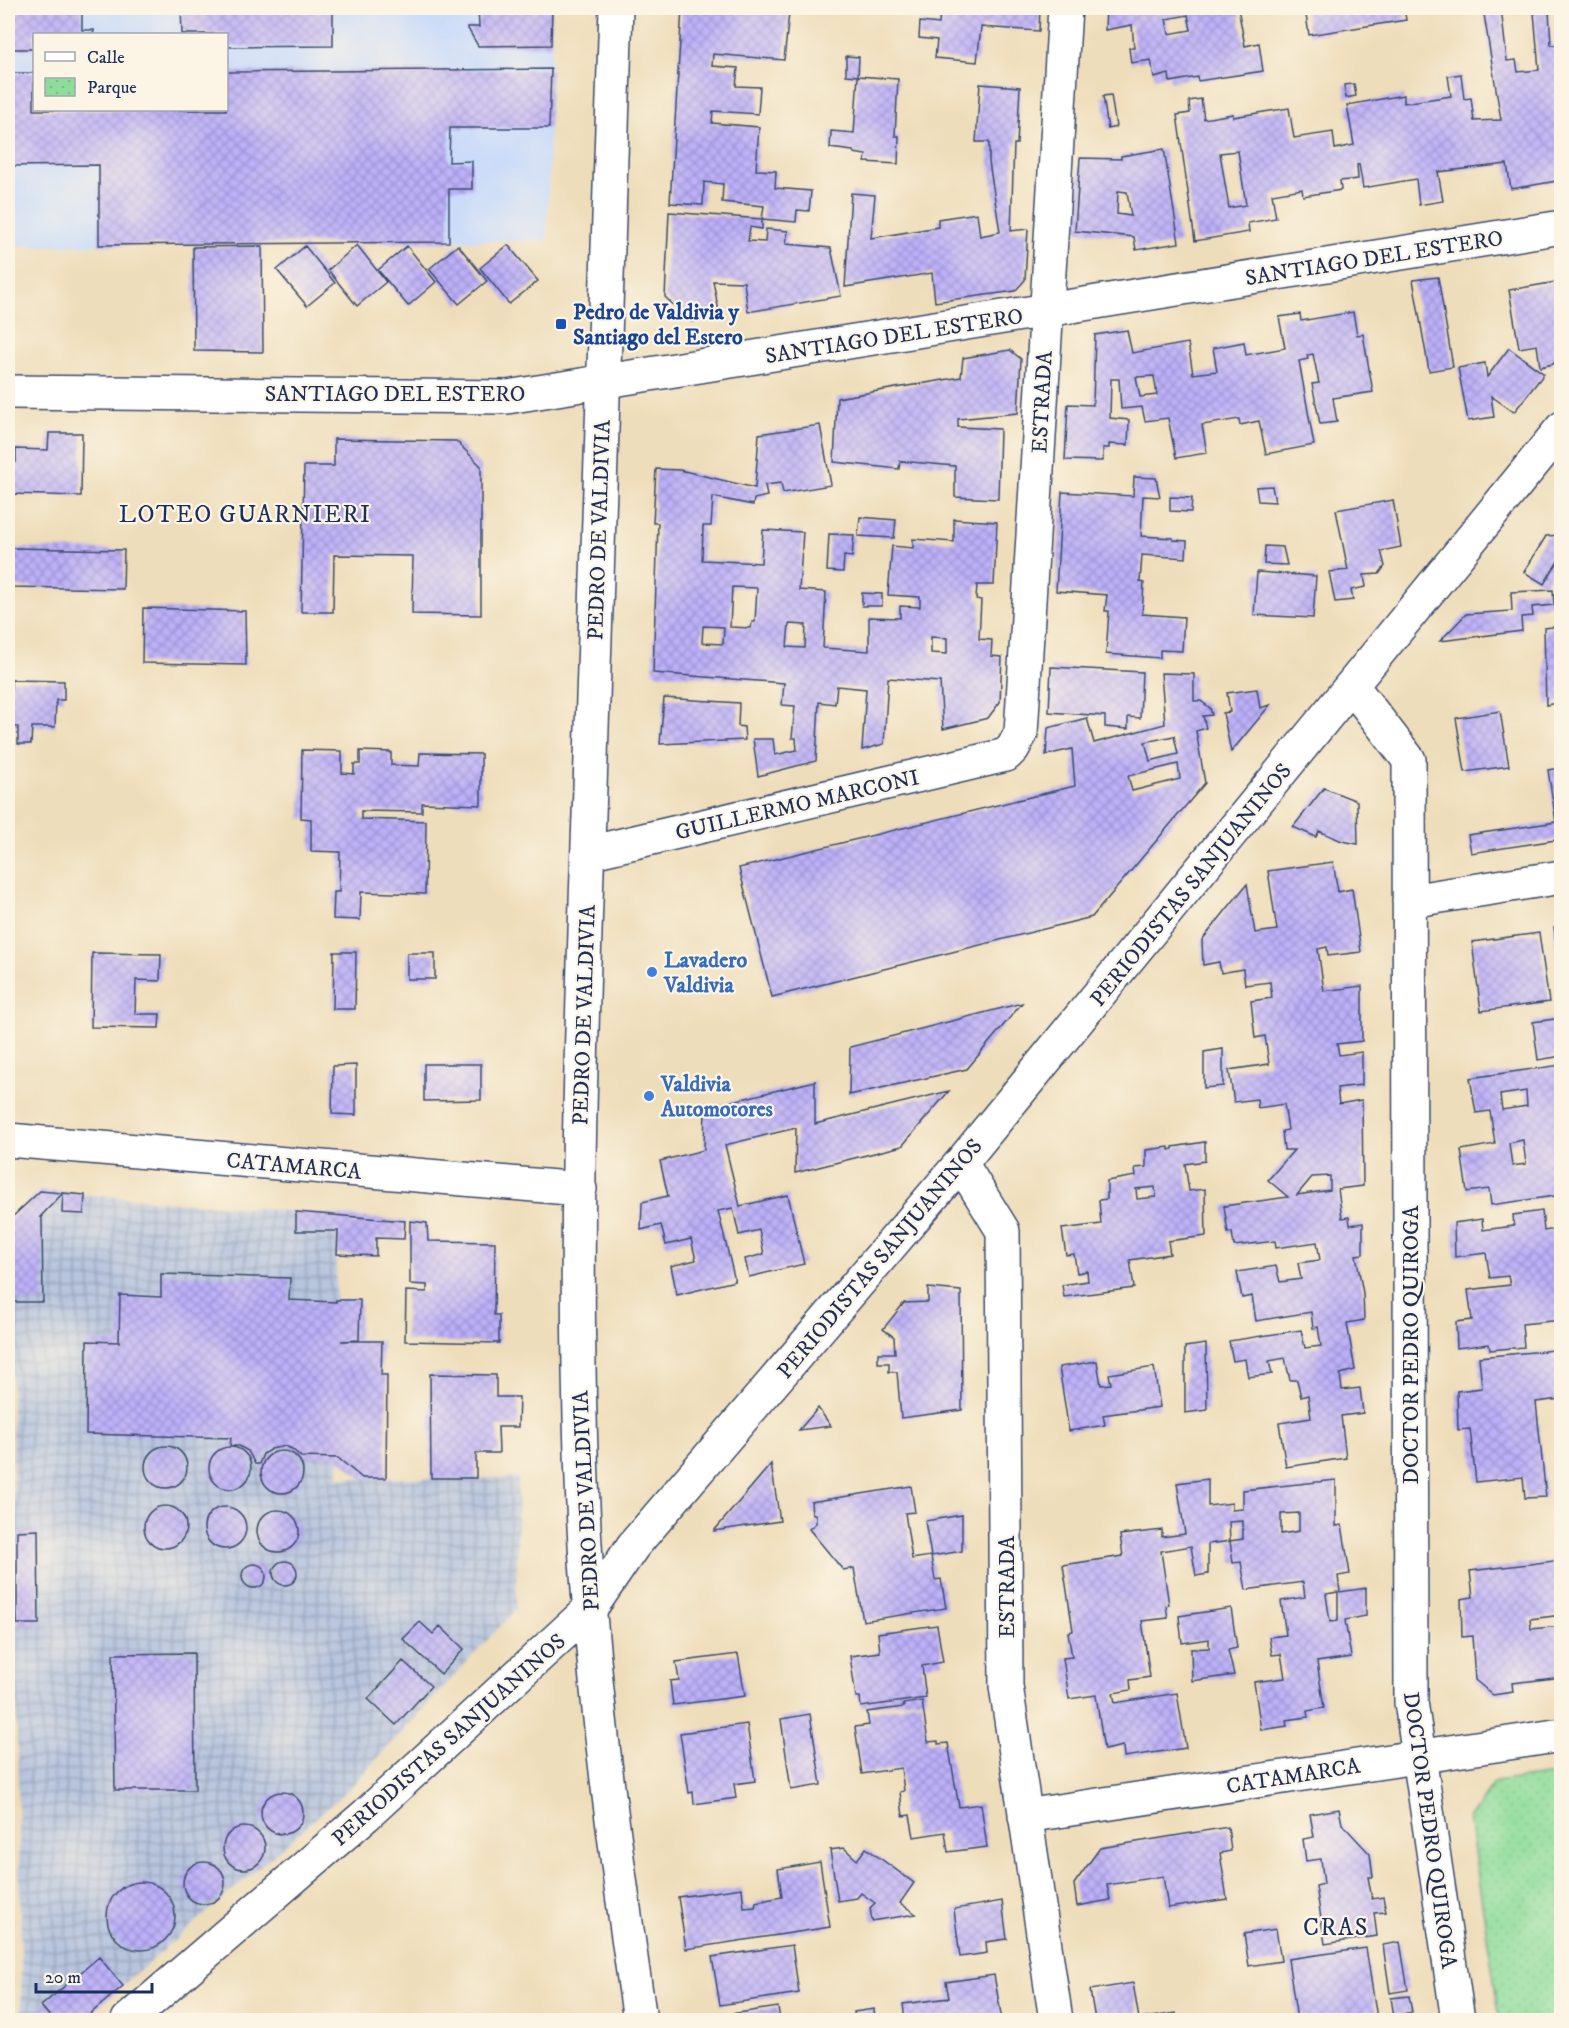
<svg xmlns="http://www.w3.org/2000/svg" width="1569" height="2028" font-family="'IM FELL DW Pica',serif">
<style>
.built{fill:#cadcf9;fill-rule:evenodd}
.industrial{fill:url(#industrial-grid)}
.park{fill:url(#park-dots);stroke:#55867c;stroke-width:1.5}
.building{fill:url(#building-cross-hatch);fill-rule:evenodd}
.lines{fill:none;stroke-linecap:round;stroke-linejoin:round}
.minor-casing{stroke:#3b496c;stroke-width:36}
.minor{stroke:#fff;stroke-width:33}
.transit-dot{fill:#1a4fb4;stroke:#fcf5e5;stroke-width:2}
.shop-dot{fill:#3f7fe0;stroke:#fcf5e5;stroke-width:2}
.labels{text-anchor:middle;stroke-width:4.5;stroke-linejoin:round;paint-order:stroke}
.street-label{font-size:22px;fill:#1b2f5e;stroke:#fcf5e5}
.transit-label{font-size:22px;font-weight:bold;fill:#164399;stroke:#fcf5e5;text-anchor:start}
.shop-label{font-size:22px;font-weight:bold;fill:#366cbe;stroke:#fcf5e5;text-anchor:start}
.neighbourhood-label{font-size:24px;letter-spacing:1.5px;fill:#1b2f5e;stroke:#fcf5e5}
</style>
<defs>
<pattern id="industrial-grid" width="8" height="8" patternUnits="userSpaceOnUse" patternTransform="scale(1.5)"><rect width="8" height="8" fill="#b7c5de"/><path d="M0 4h8M4 0v8" fill="none" stroke="#94a0b7"/></pattern>
<pattern id="park-dots" width="8" height="8" patternUnits="userSpaceOnUse" patternTransform="scale(1.5)"><rect width="8" height="8" fill="#8fdd9b"/><path d="M2 2h.1M6 6h.1" fill="none" stroke="#7bbe88" stroke-width="1.8" stroke-linecap="round"/></pattern>
<pattern id="building-cross-hatch" width="8" height="8" patternUnits="userSpaceOnUse" patternTransform="scale(1.5)"><rect width="8" height="8" fill="#bdb1f9"/><path d="M0 0l8 8M0 8l8-8" fill="none" stroke="#9990cd"/></pattern>
</defs>
<rect width="100%" height="100%" fill="#fcf5e5"/>
<filter id="ink" filterUnits="userSpaceOnUse"><feTurbulence type="fractalNoise" baseFrequency=".0167" numOctaves="2"/><feDisplacementMap in="SourceGraphic" scale="12" xChannelSelector="R" yChannelSelector="G"/><feConvolveMatrix kernelMatrix="1 2 1 2 8 2 1 2 1" color-interpolation-filters="sRGB"/></filter>
<filter id="wash" filterUnits="userSpaceOnUse"><feTurbulence type="fractalNoise" baseFrequency=".008" numOctaves="4" result="noise"/><feDisplacementMap in="SourceGraphic" scale="24" xChannelSelector="R" yChannelSelector="G"/><feGaussianBlur stdDeviation="1.35" result="paint"/><feColorMatrix in="noise" values="0 0 0 0 0 0 0 0 0 0 0 0 0 0 0 0 0 1.4 0 .05"/><feComposite in="paint" operator="in"/></filter>
<g filter="url(#wash)">
<rect width="100%" height="100%" fill="#eeddba"/>
<path class="built" d="M9,8H552L547,240L10,246ZM34,34H226V110H34Z"/>
<path class="industrial" d="M40,1191L337,1215L335,1339L341,1341L338,1478H518L516,1609L349,1789L83,2020H22L9,1220Z"/>
<path class="park" d="M1561,1773V2020H1500L1469,1819L1495,1782Z"/>
<g id="blocks">
<path class="building" d="M9,8H82V30H94V32L92,34H34V49H9Z
M181,8H333V46L226,47V34H182Z
M478,8H552L551,45L478,46L467,27H479Z
M682,8H761V11L789,13L784,60L713,54L712,66L738,68L736,86L760,87L758,114L713,111L712,123L759,127L756,170L776,171L775,188L811,191L809,211L797,210L796,222L762,219L764,206L722,202L723,184L704,182L703,205L670,203Z
M940,8H1040L1039,31L981,27L977,62L935,58L937,40L919,38L920,22L939,24Z
M1106,8H1238L1245,46L1259,43L1263,71L1198,81L1197,77L1170,82L1169,74L1154,78L1151,60L1131,63L1129,48H1134L1132,25L1105,30ZM1188,15L1191,30L1169,34L1166,19Z
M1305,8H1404L1406,20L1309,35Z
M1483,8H1501L1507,61L1516,60L1518,72L1539,70L1534,13L1549,11L1551,45L1562,44V180L1511,189L1507,164L1438,172L1443,201L1419,205L1416,179L1363,188L1359,164L1357,165L1358,179L1340,181L1341,190L1303,196L1302,189L1272,194L1276,218L1248,223L1249,232L1195,241L1177,115L1190,113L1189,101L1201,99L1204,119L1233,114V117L1289,108L1294,138L1333,132L1335,149L1354,145L1347,105L1404,95V103L1451,96L1448,76L1461,74L1464,99L1471,98L1474,121L1501,120ZM1238,151L1246,205L1229,208L1220,153Z
M846,56L859,57L858,76L898,79L895,136H899L898,164L865,162L866,155L854,153L853,151L830,148L831,131L854,133L858,76L846,75Z
M551,69L549,128H450L449,162L472,161V189H449V242L99,245V165L9,166V73H34V110H226V72Z
M980,84L1020,87L1017,144H1014L1011,231L1028,229L1025,280L1015,291L935,302L932,273L845,287L851,193L875,195L871,238L938,227V219L977,213L980,236L1000,232L989,162V142H976Z
M1354,84L1356,96L1346,98L1344,85Z
M1111,95L1116,127L1108,129L1103,96Z
M1164,149L1179,243L1136,250L1134,237L1075,231L1080,158L1121,159V156ZM1118,191L1127,192L1131,216L1117,214Z
M669,212L762,219V229L750,227L748,241L765,242L766,229L788,231L786,244L831,248L841,296L748,312L744,282L713,281L720,317L691,322L665,297Z
M357,245L386,282L357,306L328,270Z
M458,245L487,281L459,304L429,269Z
M508,245L538,281L509,304L480,268Z
M262,246L263,352L194,351L193,247Z
M305,246L335,283L307,306L277,270Z
M407,246L436,282L408,306L378,270Z
M1438,277L1453,367L1429,371L1413,280Z
M1562,281V354L1553,364L1540,367L1537,345L1519,348L1509,290Z
M1353,312L1357,335L1363,334L1373,392L1333,398L1337,422L1320,424L1312,384L1319,383L1313,354L1307,355L1308,359L1299,361L1314,445L1266,454L1259,421L1240,425L1239,419L1202,425L1207,453L1176,458L1168,418L1145,421L1142,407L1121,409L1119,379H1111L1110,418L1129,420L1128,445L1109,444V448H1103V461L1065,460L1068,404L1093,405L1095,335L1127,330L1132,353L1188,343L1193,374L1217,371L1213,348L1244,342L1246,355L1285,348L1279,317L1300,314L1301,321ZM1154,376L1157,395L1140,397L1136,377Z
M1509,348L1544,374L1514,412L1491,396L1494,417L1468,421L1458,368L1485,363L1487,377Z
M1010,350L1021,359L1018,413L958,419V427L1000,429L998,499L955,497V466L900,461L899,469L834,462L837,398L961,377L963,358Z
M820,425L831,485L783,493L781,483L765,485L767,496L754,499L753,505L713,497L711,526H703L702,560L761,563L763,530L803,532L799,590L826,592L823,648L869,651V617L900,618V606L920,607V597L888,595L892,546L913,548V539L954,542V519L997,522L994,585H977L976,599L981,600L979,639L992,640L991,656L1002,657L1000,702L988,718L943,729L940,682L888,678L884,744L862,750L866,689L837,686L835,704L819,702L816,761L758,776L753,739H773L775,755L797,750L796,738H792L795,706L782,705L784,683L653,673L658,523H653L656,469L680,470L755,488L759,434ZM732,587L757,588L755,622H752L751,628L730,627ZM789,624L806,625L805,648L787,647ZM703,626L724,627L723,644L702,643ZM931,637L947,638V654L931,653Z
M49,433H82L81,496L11,494L10,462H16V449L48,450Z
M334,439L456,441L481,466V615L412,614L413,556L334,555L333,612H301L304,466H334Z
M1134,477L1156,478L1160,497L1143,496L1141,536L1173,538V540L1187,541L1186,558L1142,555L1140,582L1144,583L1142,614L1184,617L1182,651L1160,650V658L1106,654L1109,611H1105L1107,595L1056,591L1062,492L1133,496Z
M1272,486L1275,502L1258,501L1256,487Z
M1170,497L1192,498L1191,512L1170,511Z
M1393,500L1401,547L1381,551L1385,566L1379,574L1364,575L1366,587L1351,590L1353,600L1335,602L1329,572L1348,570L1336,510Z
M860,517L896,520L894,538L858,536Z
M829,534L854,535L852,557L844,556L843,572L827,571Z
M1562,535V555L1544,584L1524,572L1546,536Z
M1265,546L1283,547L1287,565L1264,564Z
M11,548L124,550L123,589L10,587Z
M1257,572L1316,576L1313,618L1254,615Z
M1553,590L1554,605L1532,607L1533,616L1521,617L1522,631L1440,641L1466,614L1512,611L1511,592Z
M862,593L882,594V606H862Z
M143,608L245,611L246,665L142,663Z
M1562,626V702L1546,705L1544,628Z
M1051,667L1142,672L1140,718L1128,717V729L1105,727V716L1049,712Z
M1161,673L1194,674V701H1201L1210,708L1212,715L1203,716L1206,728L1196,731L1205,783L1092,917L772,997L739,868L1075,786L1072,749L1046,755L1048,728L1087,718L1094,743L1165,724ZM1174,736L1178,754L1150,761L1145,742ZM1178,764L1180,779L1132,791L1128,776Z
M11,680L64,681V700H56L55,727H32L31,744H18V727H11Z
M1257,689L1260,708L1270,705L1231,752L1223,713L1230,712L1227,693Z
M664,698L739,703L738,726L744,727L745,740L660,744Z
M1500,711L1509,766L1465,772L1456,718Z
M302,750L342,751V773L354,774V764H360V751L391,752V765L419,766L420,753L481,754V805L422,803V812L361,811V819L426,821L425,894L361,892L360,920L333,919L334,892H339L340,852L311,851V819L301,818Z
M1562,768V839L1471,853L1468,835L1556,822L1548,770Z
M1324,788L1357,801L1358,844L1342,841L1319,831L1316,837L1293,827Z
M1333,862L1338,892L1352,889L1361,952L1328,956L1327,947L1318,949L1324,991L1362,986V1041L1337,1044L1339,1055L1362,1052V1085L1337,1088L1339,1104L1362,1100L1363,1186L1338,1189L1342,1218L1349,1217L1350,1225L1363,1223V1254L1356,1255L1363,1293L1364,1320L1347,1323L1355,1370L1340,1374L1342,1390L1360,1388L1363,1413L1341,1416L1346,1458L1286,1467L1279,1423L1311,1418L1308,1395L1301,1397L1297,1380H1290L1285,1358L1269,1361L1272,1374L1248,1377L1245,1359L1233,1361L1229,1341L1301,1330L1305,1348L1321,1346L1318,1327L1313,1328L1311,1312L1256,1321L1252,1296L1242,1298L1237,1272L1276,1266L1280,1282L1301,1279L1298,1263L1320,1260L1317,1242L1276,1248L1275,1241L1234,1246L1232,1232L1228,1233L1224,1206L1288,1197L1268,1180L1294,1150H1284L1282,1131L1288,1130L1284,1104L1258,1108L1257,1099L1234,1102L1229,1070L1269,1064L1265,1036L1255,1038L1251,1001L1272,998L1270,982L1245,985L1243,969L1221,973L1219,962L1203,965L1202,940L1247,884L1255,933L1277,930L1268,871ZM1330,1176V1190L1297,1195L1312,1177Z
M1562,926V977H1560L1554,927Z
M1539,933L1549,1002L1481,1011L1472,942Z
M334,952H356L355,1009H333Z
M92,953L161,954L160,981L136,980L135,1014H160L159,1028L91,1027Z
M407,953H435V979H407Z
M1022,1003L967,1069L849,1095L850,1047Z
M1562,1018V1056L1538,1060L1533,1022Z
M1223,1049V1086L1204,1088V1052Z
M424,1064H481V1100L424,1101Z
M356,1065V1115L332,1114L333,1066Z
M1561,1065L1562,1195L1491,1205L1489,1189L1467,1192L1461,1150L1495,1144L1490,1111L1476,1113L1470,1078ZM1526,1091L1527,1106L1502,1110L1500,1095ZM1523,1140L1526,1164L1512,1166L1509,1143Z
M815,1081V1124L949,1091L902,1146L795,1173L796,1128L725,1145L740,1206L788,1195L804,1264L749,1277L745,1259L764,1254L759,1230L739,1235L733,1208L718,1211L735,1281L677,1295L671,1266L696,1260L691,1239L666,1245L661,1225L641,1230L642,1202L668,1196L660,1161L704,1150L705,1108Z
M1205,1142V1161L1185,1164L1189,1191L1205,1189L1206,1236L1168,1241L1170,1254L1130,1260L1134,1288L1064,1297L1062,1285L1088,1281L1087,1271L1077,1273L1074,1254L1066,1255L1062,1229L1101,1224L1099,1200L1107,1199V1181L1136,1176L1135,1168L1146,1167V1150L1169,1147V1150L1173,1149V1147ZM1155,1187L1156,1197L1137,1199L1136,1189Z
M40,1191L63,1193L40,1217H42L43,1302H10L9,1220Z
M63,1193L85,1195L84,1214L62,1213Z
M1542,1211L1544,1231L1562,1228V1320L1522,1324L1524,1347L1490,1350L1489,1344L1457,1348L1456,1322L1472,1320L1468,1290L1510,1285L1508,1276L1490,1278L1486,1253L1455,1257L1454,1223L1482,1219L1483,1230L1514,1226L1513,1215Z
M296,1212L405,1221L404,1239L376,1238V1256L337,1254L338,1231H296Z
M410,1221L427,1223L428,1241L495,1242L494,1315H499V1343L405,1341L406,1291L427,1292V1285L410,1284Z
M161,1274L290,1278L289,1300L336,1302V1300H360L359,1340L341,1341H382L381,1375H387L386,1478H362L338,1458L301,1457L292,1449L285,1446L271,1449L263,1454L259,1464H255L248,1451L239,1446H230L231,1438L86,1434L87,1341L119,1342L120,1295L161,1297Z
M928,1288L961,1291L962,1410L901,1418L897,1372H889V1363H878V1353H895L894,1337L883,1329L904,1303L928,1302Z
M1206,1344L1207,1410L1185,1413V1347Z
M1555,1350L1560,1399L1536,1402L1546,1497L1525,1498L1523,1477L1476,1482L1470,1429L1458,1430L1457,1391L1482,1388L1479,1357Z
M1097,1361L1101,1385L1111,1384L1109,1374L1154,1367L1160,1407L1103,1415L1105,1425L1069,1431L1059,1367Z
M430,1374L496,1375V1397H519L518,1427H498L499,1453H476V1478H431Z
M818,1408L831,1426L799,1430Z
M145 1467a21 21 0 1 1 42 0a21 21 0 1 1-42 0Z
M209 1468a21 21 0 1 1 42 0a21 21 0 1 1-42 0Z
M261 1472a21 21 0 1 1 42 0a21 21 0 1 1-42 0Z
M771,1464L780,1521L714,1531Z
M1208,1479V1506L1232,1503V1510L1243,1509V1490L1336,1480V1526L1342,1525L1350,1574L1338,1576L1340,1592L1366,1588V1616L1345,1620L1351,1657L1317,1662L1324,1708L1307,1711L1308,1717L1286,1720L1287,1726L1261,1730L1254,1682L1285,1678L1281,1654L1272,1655L1269,1637L1286,1635L1281,1601L1305,1597L1303,1582L1246,1590L1241,1562L1233,1563L1230,1541L1243,1539V1521L1229,1522L1230,1541L1208,1544V1574L1196,1576L1191,1546L1161,1551L1169,1605L1166,1606L1168,1618L1142,1621L1150,1677L1130,1680L1131,1690L1113,1693L1115,1703L1177,1693L1186,1748L1124,1757L1123,1746L1104,1750L1096,1695L1069,1699L1063,1658L1072,1657L1068,1632L1073,1631L1063,1565L1123,1556L1120,1535L1162,1530V1537L1185,1534L1177,1483ZM1299,1513V1531L1281,1534V1514ZM1338,1592V1621L1330,1622L1326,1594Z
M911,1486L915,1512L905,1513L912,1559L931,1556L925,1521L962,1515V1551L931,1556L935,1580L941,1579L946,1608L863,1621L854,1568L843,1570L809,1529L816,1523V1515L812,1513L811,1502Z
M144 1527a21 21 0 1 1 42 0a21 21 0 1 1-42 0Z
M204 1528a21 21 0 1 1 42 0a21 21 0 1 1-42 0Z
M257 1531a21 21 0 1 1 42 0a21 21 0 1 1-42 0Z
M38,1530L39,1624H17V1531Z
M1562,1560V1615L1530,1619L1531,1629L1562,1626V1677L1512,1683L1513,1692L1493,1695L1475,1680L1472,1636L1462,1637L1461,1599L1473,1597L1470,1571Z
M273 1573a12 12 0 1 1 24 0a12 12 0 1 1-24 0Z
M242 1576a12 12 0 1 1 24 0a12 12 0 1 1-24 0Z
M1231,1608L1237,1648L1228,1650L1234,1675L1192,1681L1191,1649L1209,1648V1639L1182,1643L1179,1616Z
M420,1622L433,1634L440,1626L464,1649L441,1674L403,1639Z
M937,1625L943,1662L922,1666L926,1698L861,1707L860,1697H856L850,1656L880,1652L878,1633Z
M194,1653L195,1790H115L113,1654Z
M738,1654L745,1696L673,1705L670,1681L679,1680L676,1662Z
M403,1661L431,1686L396,1725L368,1699Z
M922,1701L928,1742L938,1741V1744L948,1743L959,1807L981,1804L987,1847L948,1852L945,1832L914,1837L910,1815L903,1816L900,1792L904,1791L901,1768L862,1774L855,1727L869,1725L867,1712L904,1707L903,1704Z
M810,1714L821,1785L791,1790L781,1719Z
M747,1724L755,1781L734,1784L736,1798L694,1804L693,1792L689,1793L680,1733Z
M261 1813a21 21 0 1 1 42 0a21 21 0 1 1-42 0Z
M1339,1809L1342,1824L1370,1854L1373,1877H1368L1372,1899L1383,1897L1386,1912L1374,1913L1377,1936L1325,1944L1316,1886L1324,1884L1321,1859L1306,1861L1303,1839L1314,1837L1310,1814Z
M223 1848a21 21 0 1 1 42 0a21 21 0 1 1-42 0Z
M1228,1827L1231,1851L1220,1853L1227,1899L1168,1908L1163,1876L1107,1885L1110,1900L1077,1906L1074,1884L1100,1848Z
M844,1848L857,1860L866,1848L914,1883L900,1903L916,1914L872,1921L870,1908L875,1903L861,1893L857,1898L838,1901L830,1850Z
M183 1883a21 21 0 1 1 42 0a21 21 0 1 1-42 0Z
M820,1862L830,1927L686,1949L678,1897L742,1888L744,1908L755,1907L756,1902L782,1897L778,1869Z
M107 1916a34 34 0 1 1 68 0a34 34 0 1 1-68 0Z
M1002,1901L1007,1939L986,1942L987,1953L960,1957L954,1909Z
M1276,1929L1281,1961L1249,1966L1244,1934Z
M1400,1942L1408,1990L1390,1993L1383,1945Z
M792,1945L799,1993L720,2005L712,1957Z
M1366,1948L1377,2018L1389,2016L1390,2020H1297L1288,1959Z
M99,1957L123,1986L83,2020H53L41,2006Z
M994,1975L1002,2020H905L903,2004L949,1998L946,1982Z
M1133,1983L1139,2019L1176,2013L1177,2020H1095L1090,1990Z
M1409,1996L1412,2012L1394,2016L1391,1998Z
M778,2007L780,2020H698L697,2019Z
M874,2009L875,2020H855L854,2012Z"/>
</g>
</g>
<g filter="url(#ink)">
<use href="#blocks" fill-opacity="0" stroke="#3b496c" stroke-width="1.5"/>
<g class="lines">
<g class="minor-casing">
<path id="minor" d="M616,8C607,268 598,528 590,788C581,1034 572,1281 584,1527C593,1693 616,1856 640,2020
M8,392L507,397L1562,227
M1352,686L1409,760L1411,1702L1458,2020
M588,853L1006,755L1013,748L1021,733L1065,8
M1409,901L1562,877
M8,1140L580,1189
M961,1163L1003,1231L1006,1686L1056,2020
M1025,1816L1562,1735
M128,2020L366,1815L590,1609L633,1546L961,1163L1562,428"/>
</g>
<use href="#minor" class="minor"/>
</g>
</g>
<rect class="transit-dot" x="555" y="318" width="12" height="12" rx="3"/>
<g class="shop-dot">
<circle cx="652" cy="972" r="6"/>
<circle cx="649" cy="1096" r="6"/>
</g>
<g class="labels">
<g class="street-label">
<text transform="translate(1374 257) rotate(-9)" y="8">SANTIAGO DEL ESTERO</text>
<text transform="translate(894 335) rotate(-9)" y="8">SANTIAGO DEL ESTERO</text>
<text x="395" y="401">SANTIAGO DEL ESTERO</text>
<text transform="translate(1041 402) rotate(-87)" y="8">ESTRADA</text>
<text transform="translate(598 530) rotate(-88)" y="8">PEDRO DE VALDIVIA</text>
<text transform="translate(797 804) rotate(-13)" y="8">GUILLERMO MARCONI</text>
<text transform="translate(1190 884) rotate(-51)" y="8">PERIODISTAS SANJUANINOS</text>
<text transform="translate(583 1015) rotate(-88)" y="8">PEDRO DE VALDIVIA</text>
<text transform="translate(294 1165) rotate(5)" y="8">CATAMARCA</text>
<text transform="translate(879 1258) rotate(-50)" y="8">PERIODISTAS SANJUANINOS</text>
<text transform="translate(1410 1345) rotate(-90)" y="8">DOCTOR PEDRO QUIROGA</text>
<text transform="translate(585 1501) rotate(-93)" y="8">PEDRO DE VALDIVIA</text>
<text transform="translate(1006 1587) rotate(-90)" y="8">ESTRADA</text>
<text transform="translate(448 1739) rotate(-42)" y="8">PERIODISTAS SANJUANINOS</text>
<text transform="translate(1293 1775) rotate(-9)" y="8">CATAMARCA</text>
<text transform="translate(1431 1830) rotate(82)" y="8">DOCTOR PEDRO QUIROGA</text>
</g>
<g class="transit-label">
<text x="573" y="319">Pedro de Valdivia y<tspan x="573" dy="25">Santiago del Estero</tspan></text>
</g>
<g class="shop-label">
<text x="664" y="967">Lavadero<tspan x="664" dy="25">Valdivia</tspan></text>
<text x="661" y="1091">Valdivia<tspan x="661" dy="25">Automotores</tspan></text>
</g>
<g class="neighbourhood-label">
<text x="245" y="522">LOTEO GUARNIERI</text>
<text x="1336" y="1935">CRAS</text>
</g>
</g>
<rect width="1569" height="2028" fill="none" stroke="#fcf5e5" stroke-width="30"/>
<rect x="33" y="33" width="195" height="78" fill="#fcf5e5" stroke="#a2a6af" stroke-width="1.5"/>
<rect x="45" y="52" width="30" height="9" fill="#ffffff" stroke="#a2a6af" stroke-width="1.5"/>
<text x="87" y="63" font-size="18" fill="#1b2f5e">Calle</text>
<rect x="45" y="78" width="30" height="18" fill="url(#park-dots)" stroke="#a2a6af" stroke-width="1.5"/>
<text x="87" y="93" font-size="18" fill="#1b2f5e">Parque</text>
<path d="M36 1983v9h116v-9" fill="none" stroke="#1b2f5e" stroke-width="3"/>
<text x="45" y="1983" font-size="18" fill="#1b2f5e" stroke="#fcf5e5" stroke-width="4.5" paint-order="stroke">20 m</text>
</svg>
